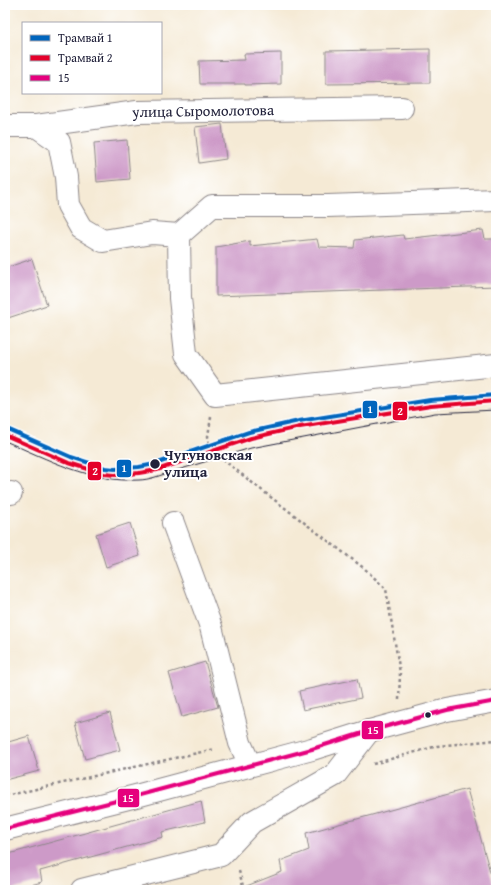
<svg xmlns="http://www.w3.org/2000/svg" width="501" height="895" font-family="'Gentium Book Plus',serif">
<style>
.building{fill:#cd9ac8}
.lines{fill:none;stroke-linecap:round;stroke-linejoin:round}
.minor-casing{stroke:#8c8688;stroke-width:24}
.major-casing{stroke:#8c8688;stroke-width:24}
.path{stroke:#8c8688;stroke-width:2.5;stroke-dasharray:3 3;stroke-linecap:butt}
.minor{stroke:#fff;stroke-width:22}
.major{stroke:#fff;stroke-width:22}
.tram{stroke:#22223b;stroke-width:1}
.bus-1-casing{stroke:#fff;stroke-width:7}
.bus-1{stroke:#e5007d;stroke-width:4}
.tram-1-casing{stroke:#fff;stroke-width:7}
.tram-2-casing{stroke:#fff;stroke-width:7}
.tram-1{stroke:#0065bd;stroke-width:4}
.tram-2{stroke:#e4002b;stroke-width:4}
.stop-dot{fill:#22223b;stroke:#fff;stroke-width:1.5}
.labels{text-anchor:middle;stroke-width:4;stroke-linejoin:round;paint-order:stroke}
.street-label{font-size:15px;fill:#22223b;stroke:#fff}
.stop-label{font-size:15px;font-weight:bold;fill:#22223b;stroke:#fff;text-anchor:start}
.line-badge{stroke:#fff;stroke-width:1.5}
.badge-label{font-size:11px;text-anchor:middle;font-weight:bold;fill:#fff}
</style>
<rect width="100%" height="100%" fill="#fff"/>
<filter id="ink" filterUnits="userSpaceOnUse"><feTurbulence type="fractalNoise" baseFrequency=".025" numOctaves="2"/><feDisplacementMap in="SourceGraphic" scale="8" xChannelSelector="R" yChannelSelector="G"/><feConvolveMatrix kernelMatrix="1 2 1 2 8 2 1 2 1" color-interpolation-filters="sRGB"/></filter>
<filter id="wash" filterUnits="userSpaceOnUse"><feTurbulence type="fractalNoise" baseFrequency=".012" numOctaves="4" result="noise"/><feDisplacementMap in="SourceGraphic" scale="16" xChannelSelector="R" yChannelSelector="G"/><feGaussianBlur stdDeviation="0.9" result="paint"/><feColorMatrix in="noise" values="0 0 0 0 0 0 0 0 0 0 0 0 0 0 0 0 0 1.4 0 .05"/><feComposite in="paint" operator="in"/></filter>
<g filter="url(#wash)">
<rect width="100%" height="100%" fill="#f5ead5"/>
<g id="blocks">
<path class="building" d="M430,49V83L326,84V51Z
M281,53V84L245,85V84H200L199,61L245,60L244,54Z
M222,124L226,159L199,163L195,127Z
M127,140L130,179L97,182L94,143Z
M483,230L485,239H496V286L216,296V247L250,241V246L317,239L319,247L354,248L355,240L403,235L404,239Z
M32,259L47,305L5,319V268Z
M130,523L140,556L106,567L96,534Z
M205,662L218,707L182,717L169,673Z
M357,679L361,698L303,710L299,691Z
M110,713L120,750L85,759L75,723Z
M29,736L39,771L5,780V743Z
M467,789L495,890H239V889L282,872L280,861L309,850L306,833Z
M201,801L205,822L162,832L163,837L40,871L42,882L12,890H5V855Z"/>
</g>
</g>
<g filter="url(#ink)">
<use href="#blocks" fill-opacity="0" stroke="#8c8688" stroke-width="1"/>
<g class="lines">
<g class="minor-casing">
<g id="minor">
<path id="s1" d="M5,126H36L137,112L402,108"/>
<path d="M36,126L59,142L66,177L68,205L81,228L103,241L152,233L179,235"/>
<path d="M496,200L328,206H212L179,235L180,298L186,354L215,395L496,365"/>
<path d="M5,494L11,493"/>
<path d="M173,523L211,627L240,743L250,765"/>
<path d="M82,890L221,855L252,822L335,775L369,731"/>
</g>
</g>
<g class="major-casing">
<path id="major" d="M5,829L136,796L312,749L369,731L447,710L496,701"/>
</g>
<path class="path" d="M211,417L208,436L209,445L221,458L264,492L365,569L386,589L400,673L399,700
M373,764L437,746L496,740
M5,796L215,749
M239,871L244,890"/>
<use href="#minor" class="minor"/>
<use href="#major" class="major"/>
<path class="tram" d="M5,441C47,459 92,483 139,480C149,480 161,475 171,472C198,464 224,456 251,448L435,413L496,410"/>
<g class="bus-1-casing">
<path id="bus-1" d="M5,829L136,796L312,749L369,731L447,710L496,701"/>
</g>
<use href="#bus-1" class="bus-1"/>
<g class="tram-1-casing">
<path id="tram-1" d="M5,428L71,457L105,468L115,469L139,467L155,464L249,432L299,421L430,400L496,395"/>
</g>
<g class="tram-2-casing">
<path id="tram-2" d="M5,435L69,463L104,474L115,475L139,473L157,470L251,438L300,427L431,406L496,401"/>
</g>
<use href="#tram-1" class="tram-1"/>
<use href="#tram-2" class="tram-2"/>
</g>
</g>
<g class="stop-dot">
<circle cx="155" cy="464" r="5.5"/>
<circle cx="428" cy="715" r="3.5"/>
</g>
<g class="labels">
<g class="street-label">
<text dy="5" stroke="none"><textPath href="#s1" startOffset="199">улица Сыромолотова</textPath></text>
</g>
<g class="stop-label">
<text x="164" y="460">Чугуновская<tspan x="164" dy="17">улица</tspan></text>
</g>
</g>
<g class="line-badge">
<rect x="362" y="400" width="16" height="19" rx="4" fill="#0065bd"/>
<rect x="392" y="401" width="16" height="20" rx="4" fill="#e4002b"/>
<rect x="116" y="459" width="16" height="19" rx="4" fill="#0065bd"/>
<rect x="87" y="461" width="15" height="20" rx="4" fill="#e4002b"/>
<rect x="361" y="720" width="23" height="20" rx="4" fill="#e5007d"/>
<rect x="117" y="788" width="23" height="20" rx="4" fill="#e5007d"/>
</g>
<g class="badge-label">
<text x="370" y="413">1</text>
<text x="400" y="415">2</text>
<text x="124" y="472">1</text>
<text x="95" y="475">2</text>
<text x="373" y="734">15</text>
<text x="128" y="802">15</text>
</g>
<rect width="501" height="895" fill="none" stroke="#fff" stroke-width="20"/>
<rect x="22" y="22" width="140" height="72" fill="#ffffff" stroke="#a7a7b1"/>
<rect x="30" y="35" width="20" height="6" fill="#0065bd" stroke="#a7a7b1"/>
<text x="58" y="42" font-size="12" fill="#22223b">Трамвай 1</text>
<rect x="30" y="55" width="20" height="6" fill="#e4002b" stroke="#a7a7b1"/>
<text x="58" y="62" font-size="12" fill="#22223b">Трамвай 2</text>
<rect x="30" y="75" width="20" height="6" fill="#e5007d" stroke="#a7a7b1"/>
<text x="58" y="82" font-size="12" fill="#22223b">15</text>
</svg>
